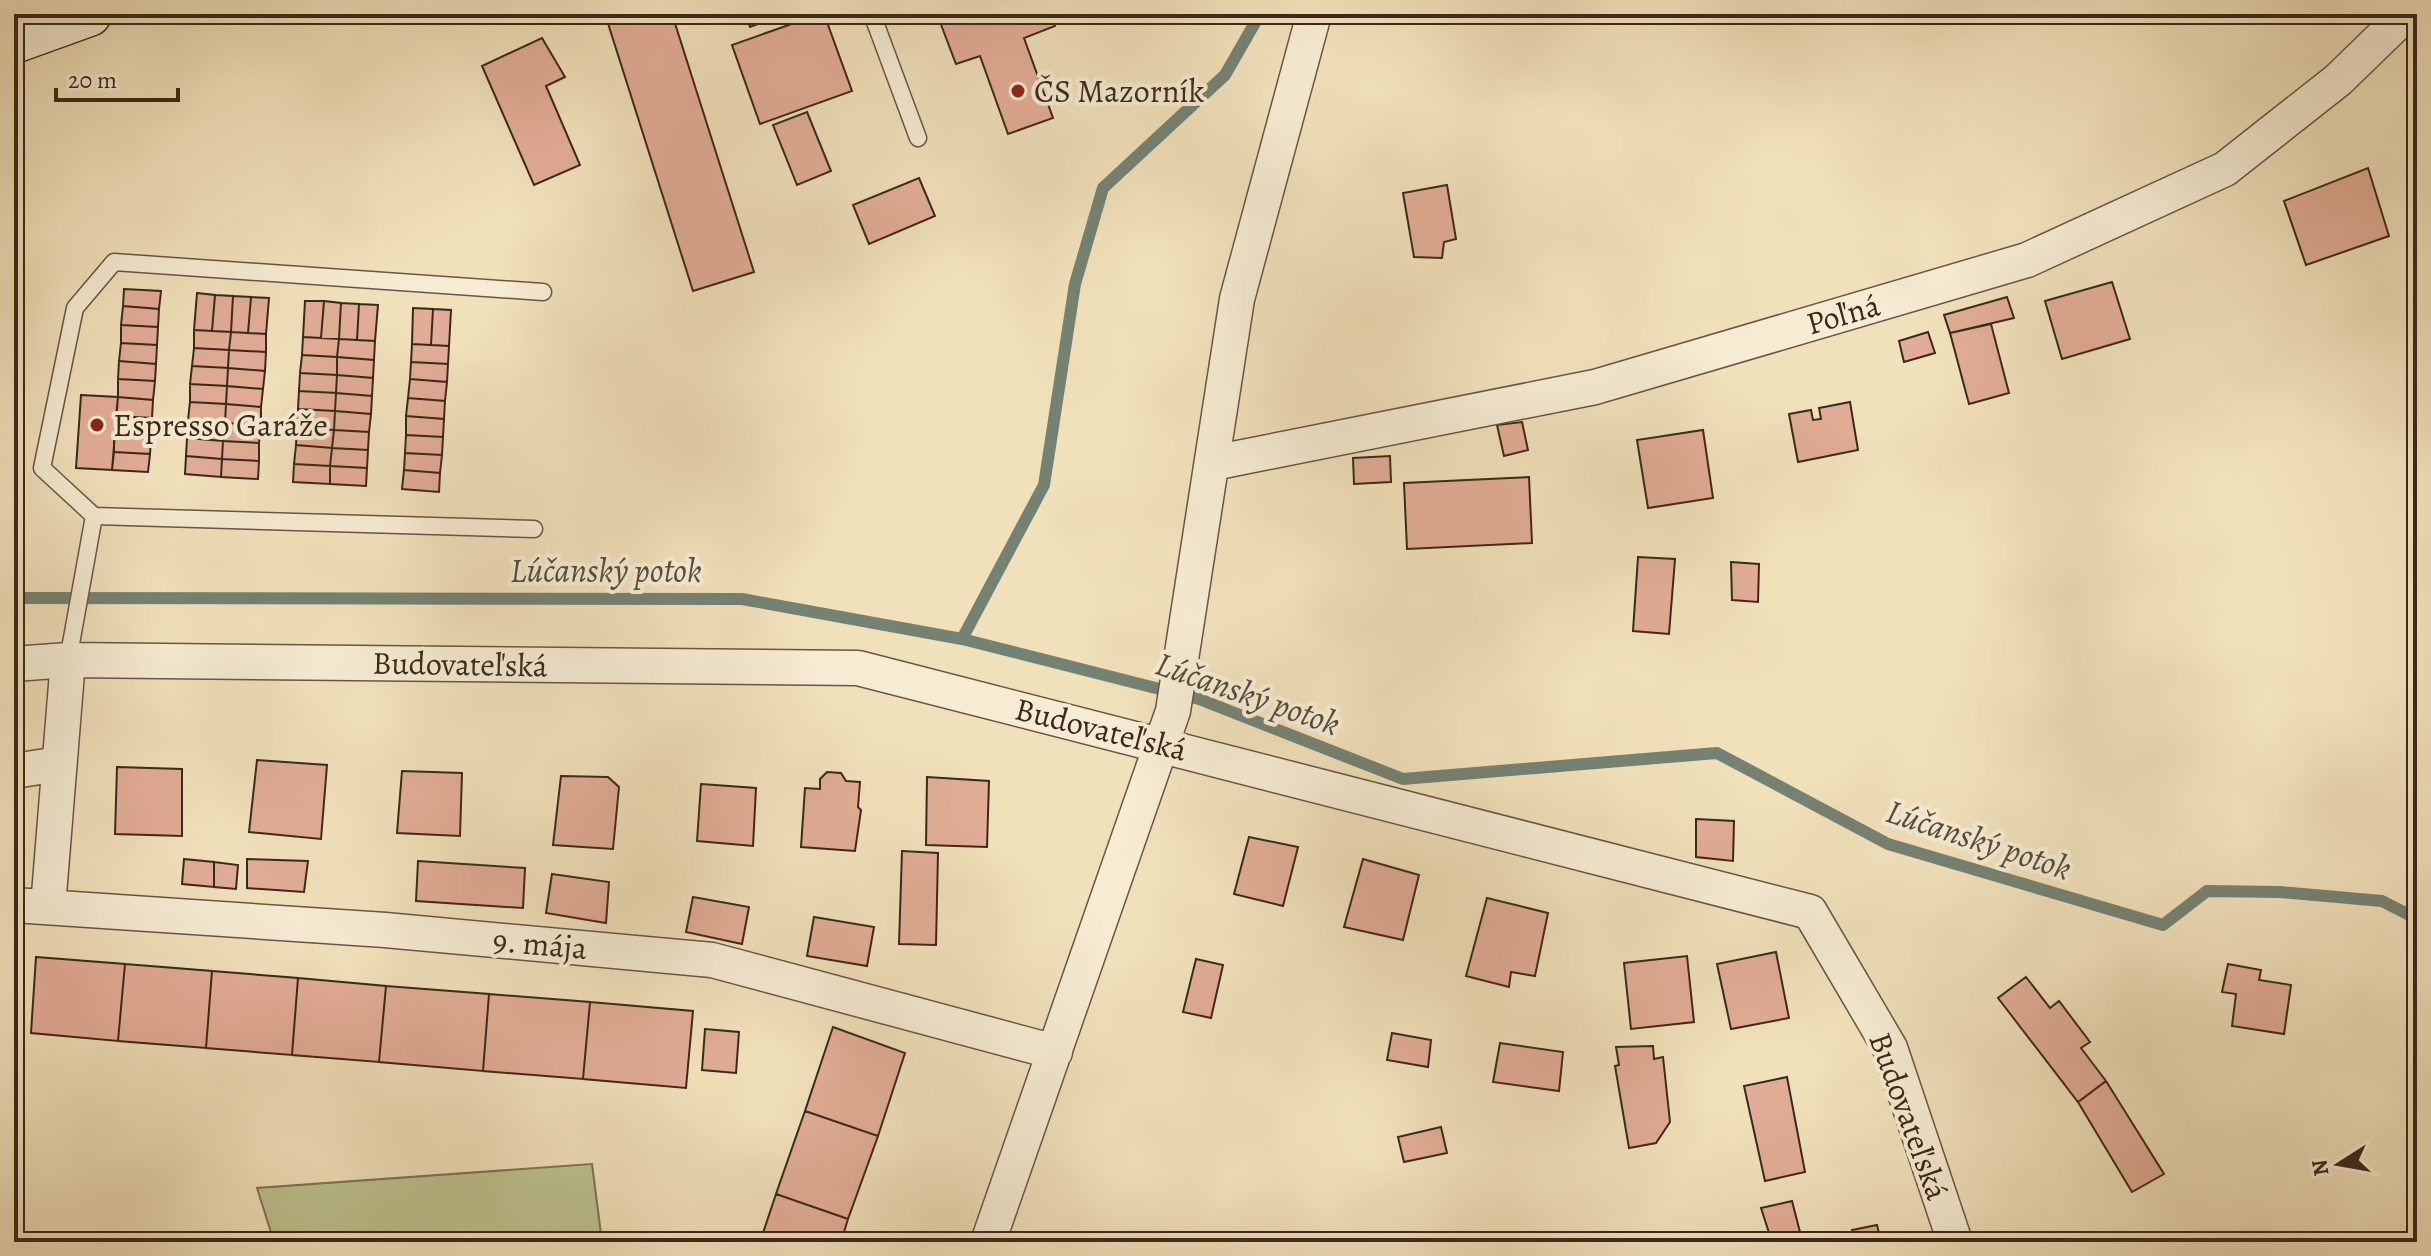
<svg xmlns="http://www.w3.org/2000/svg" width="2431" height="1256" font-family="Alegreya,serif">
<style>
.green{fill:#bdc28e;stroke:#7c7554;stroke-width:2}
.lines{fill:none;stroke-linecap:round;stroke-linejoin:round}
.stream{stroke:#758273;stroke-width:12}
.building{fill:#e2ad96;stroke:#3b281b;stroke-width:2}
.service-casing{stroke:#685643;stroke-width:19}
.minor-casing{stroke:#685643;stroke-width:37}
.secondary-casing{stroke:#3b281b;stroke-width:47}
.service{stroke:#f6ecd3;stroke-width:16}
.minor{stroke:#f6ecd3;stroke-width:34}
.secondary{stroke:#f6ecd3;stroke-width:44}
.poi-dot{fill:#8f2418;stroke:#f6ecd3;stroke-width:3}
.labels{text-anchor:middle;stroke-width:8;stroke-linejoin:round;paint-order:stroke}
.poi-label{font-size:32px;fill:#3b281b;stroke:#f6ecd3;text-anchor:start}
.street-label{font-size:32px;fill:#3b281b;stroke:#f6ecd3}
.water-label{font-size:34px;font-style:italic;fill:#534e40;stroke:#f6ecd3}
</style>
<rect width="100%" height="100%" fill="#f1e1bb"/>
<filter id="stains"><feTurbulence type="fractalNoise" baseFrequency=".0025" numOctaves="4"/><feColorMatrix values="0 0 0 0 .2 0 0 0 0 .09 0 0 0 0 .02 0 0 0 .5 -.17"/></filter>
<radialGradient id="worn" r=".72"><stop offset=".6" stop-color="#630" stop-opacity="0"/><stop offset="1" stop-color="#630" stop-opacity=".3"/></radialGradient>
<path class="green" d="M592,1164L602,1242H274L257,1188Z"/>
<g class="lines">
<path class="stream" d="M14,598L742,599L962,639L1199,699L1403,779L1717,753L1888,844L2163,925L2207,891L2280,892L2382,901L2417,919
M962,639L1044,485L1075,284L1103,188L1225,75L1260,14"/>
</g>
<path class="building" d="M605,14H672L754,272L693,291Z
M745,14H785L750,27Z
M820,14H824L852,91L760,124L732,45Z
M937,14H1051L1055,26L1024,38L1053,118L1008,134L980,56L956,64Z
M542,38L565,77L546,86L580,165L534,185L482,66Z
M807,112L831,171L797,185L773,125Z
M2368,168L2389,236L2306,265L2284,201Z
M919,178L935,216L869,244L853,205Z
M1447,185L1456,239L1444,242L1442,258L1414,257L1403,193Z
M2112,282L2130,339L2062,359L2045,301Z
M124,289L161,291L159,309L123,306Z
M197,293L215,295L212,331L194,330Z
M215,295L233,296L231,332L212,331Z
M233,296L251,297L248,333L231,332Z
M251,297L269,298L266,334L248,333Z
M2007,297L2014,318L1950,333L1944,315Z
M305,301H324L321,338L303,337Z
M324,301L341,303L339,339L321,338Z
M341,303L359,304L357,340L339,339Z
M359,304L378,305L375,341L357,340Z
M123,306L159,309L158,327L121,325Z
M413,308L433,309L431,345L412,344Z
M433,309L451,310L449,346L431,345Z
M1991,324L2009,393L1969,404L1950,333Z
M121,325L158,327L157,345L121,343Z
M194,330L231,332L229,350L194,348Z
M231,332L266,334V352L229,350Z
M1928,332L1935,353L1904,362L1899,341Z
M303,337L339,339L337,357L302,355Z
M339,339L375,341L374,360L337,357Z
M121,343L157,345L156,364L119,361Z
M412,344L449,346L448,364L411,362Z
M194,348L229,350L228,368L192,366Z
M229,350L266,352L265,371L228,368Z
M302,355L337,357V375L300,373Z
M337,357L374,360L373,378L337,375Z
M119,361L156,364L155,381L118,379Z
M411,362L448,364L447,382L410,379Z
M192,366L228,368L227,386L190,384Z
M228,368L265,371L263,389L227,386Z
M300,373L337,375L336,393L299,391Z
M337,375L373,378L372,396L336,393Z
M118,379L155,381L153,400L118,397Z
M410,379L447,382L445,401L408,398Z
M190,384L227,386L226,404L190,402Z
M227,386L263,389L261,407L226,404Z
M299,391L336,393L335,411L298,409Z
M336,393L372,396L371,414L335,411Z
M81,395L118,397L112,470L76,468Z
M118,397L153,400L152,418L116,416Z
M408,398L445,401L444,419L406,416Z
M190,402L226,404L225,423L188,420Z
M1850,402L1858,450L1798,462L1789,414L1811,410L1813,420L1821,419L1819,408Z
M226,404L261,407V425L225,423Z
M298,409L335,411L334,430L297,427Z
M335,411L371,414L369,432L334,430Z
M116,416L152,418L151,436L114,434Z
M406,416L444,419L443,437L406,435Z
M188,420L225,423L223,441L187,438Z
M1522,422L1528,450L1504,456L1497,425Z
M225,423L261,425L259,443L223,441Z
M297,427L334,430L332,448L296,445Z
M334,430L369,432L368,450L332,448Z
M1703,430L1713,498L1648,508L1637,440Z
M114,434L151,436L150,454L114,452Z
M406,435L443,437L442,455L405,453Z
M187,438L223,441L222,459L186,456Z
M223,441L259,443V461L222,459Z
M296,445L332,448L330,466L294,464Z
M332,448L368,450L367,468L330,466Z
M114,452L150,454L148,472L112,470Z
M405,453L442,455L440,473L404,470Z
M186,456L222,459L221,477L185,474Z
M1390,456L1391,482L1354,484L1353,458Z
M222,459L259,461L258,479L221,477Z
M294,464L330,466V484L293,482Z
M330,466L367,468L366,486L330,484Z
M404,470L440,473L439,492L402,489Z
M1529,477L1532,543L1407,549L1404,483Z
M1638,557L1675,559L1669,634L1633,631Z
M1731,562L1759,564L1758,602L1732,600Z
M257,760L327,765L321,839L249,832Z
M117,767L182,769V836L115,834Z
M402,771L462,773L460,836L397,833Z
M827,772L841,773L846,781L860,782L858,807L861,810L855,851L801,847L805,788L820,789V779Z
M561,776L608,777L619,787L613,849L553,845Z
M927,777L989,781L987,847L926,845Z
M701,784L756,788L753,846L697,841Z
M1696,819L1734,821L1733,861L1696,857Z
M1249,837L1298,847L1283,906L1234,894Z
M902,851L938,853L936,945L899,944Z
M184,859L214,862V887L182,884Z
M247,859L308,861L304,892L247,888Z
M1363,859L1419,875L1403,940L1344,927Z
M418,861L525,868L523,908L416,901Z
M214,862L238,865L236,889L214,887Z
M552,874L609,882L606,923L546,913Z
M693,897L749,907L742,944L686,932Z
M1487,898L1548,913L1535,976L1511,972L1509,987L1466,976Z
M814,917L874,927L867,966L807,956Z
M1776,952L1789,1018L1731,1029L1717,964Z
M1687,956L1694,1022L1631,1029L1624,963Z
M36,957L125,964L118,1041L31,1033Z
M1196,959L1223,965L1211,1018L1183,1012Z
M125,964L212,971L206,1048L118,1041Z
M2228,964L2261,970L2259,980L2291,985L2284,1034L2232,1026L2236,994L2222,992Z
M212,971L298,978L292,1055L206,1048Z
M2026,977L2050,1008L2059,1001L2090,1042L2081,1048L2106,1081L2078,1102L1998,998Z
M298,978L386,986L379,1062L292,1055Z
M386,986L489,994L483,1071L379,1062Z
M489,994L590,1002L583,1079L483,1071Z
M590,1002L693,1011L686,1088L583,1079Z
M833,1027L905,1053L878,1136L805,1111Z
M705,1029L739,1032L736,1073L702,1070Z
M1392,1033L1431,1040L1428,1067L1387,1060Z
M1500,1043L1563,1052L1559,1091L1493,1082Z
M1653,1046L1654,1059L1663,1057L1670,1122L1656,1143L1629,1148L1615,1066L1619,1065L1616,1047Z
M1787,1077L1805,1172L1765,1181L1744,1086Z
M2106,1081L2164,1174L2132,1192L2078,1102Z
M805,1111L878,1136L848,1219L776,1194Z
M1441,1127L1447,1153L1404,1162L1398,1137Z
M776,1194L848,1219L841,1242H760Z
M1792,1201L1801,1236L1772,1242L1761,1208Z
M1877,1225L1881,1242H1855L1852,1230Z"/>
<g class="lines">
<g class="service-casing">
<path id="service" d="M872,14L918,138
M94,516L534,529
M68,660L94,516L42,468L75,308L114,262L543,292"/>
</g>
<g class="minor-casing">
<path id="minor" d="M1213,463L1595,387L2027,260L2225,169L2338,80L2406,14
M14,664L68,660L858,668L1810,912L1890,1048L1955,1242
M14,771L59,764
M14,905L385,930L712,960L1055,1052
M48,907L68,660
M988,1242L1173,711L1237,299L1314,14"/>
</g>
<g class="secondary-casing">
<path id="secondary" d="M14,41L89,14"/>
</g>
<use href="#service" class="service"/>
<use href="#minor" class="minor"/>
<use href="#secondary" class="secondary"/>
</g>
<g class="poi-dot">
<circle cx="1018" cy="91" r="8"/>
<circle cx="97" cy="425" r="8"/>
</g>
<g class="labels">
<g class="poi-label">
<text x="1034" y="102">ČS Mazorník</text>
<text x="113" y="436">Espresso Garáže</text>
</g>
<g class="street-label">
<text transform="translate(1843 314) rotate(-16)" y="11">Poľná</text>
<text transform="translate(460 664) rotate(1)" y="11">Budovateľská</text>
<text transform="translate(1101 729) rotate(14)" y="11">Budovateľská</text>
<text transform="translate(540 944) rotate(5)" y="11">9. mája</text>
<text transform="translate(1909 1116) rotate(70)" y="11">Budovateľská</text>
</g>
<g class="water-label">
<text x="606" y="582">Lúčanský potok</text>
<text transform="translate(1248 693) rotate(19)" y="12">Lúčanský potok</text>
<text transform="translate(1979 839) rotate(18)" y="12">Lúčanský potok</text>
</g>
</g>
<rect width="2431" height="1256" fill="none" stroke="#f1e1bb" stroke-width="48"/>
<rect x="16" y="16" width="2399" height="1224" fill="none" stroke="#3b281b" stroke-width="4"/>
<rect x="24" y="24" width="2383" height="1208" fill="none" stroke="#3b281b" stroke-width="2"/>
<g transform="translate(2339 1164) rotate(259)" stroke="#f6ecd3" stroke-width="6" paint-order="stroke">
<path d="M0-6L14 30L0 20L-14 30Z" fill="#3b281b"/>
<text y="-12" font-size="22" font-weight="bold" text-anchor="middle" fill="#3b281b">N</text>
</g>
<path d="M56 88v12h122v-12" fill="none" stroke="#3b281b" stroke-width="4"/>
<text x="68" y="88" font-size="24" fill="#3b281b" stroke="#f6ecd3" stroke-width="6" paint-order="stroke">20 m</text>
<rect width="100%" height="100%" filter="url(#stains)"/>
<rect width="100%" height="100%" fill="url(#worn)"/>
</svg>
